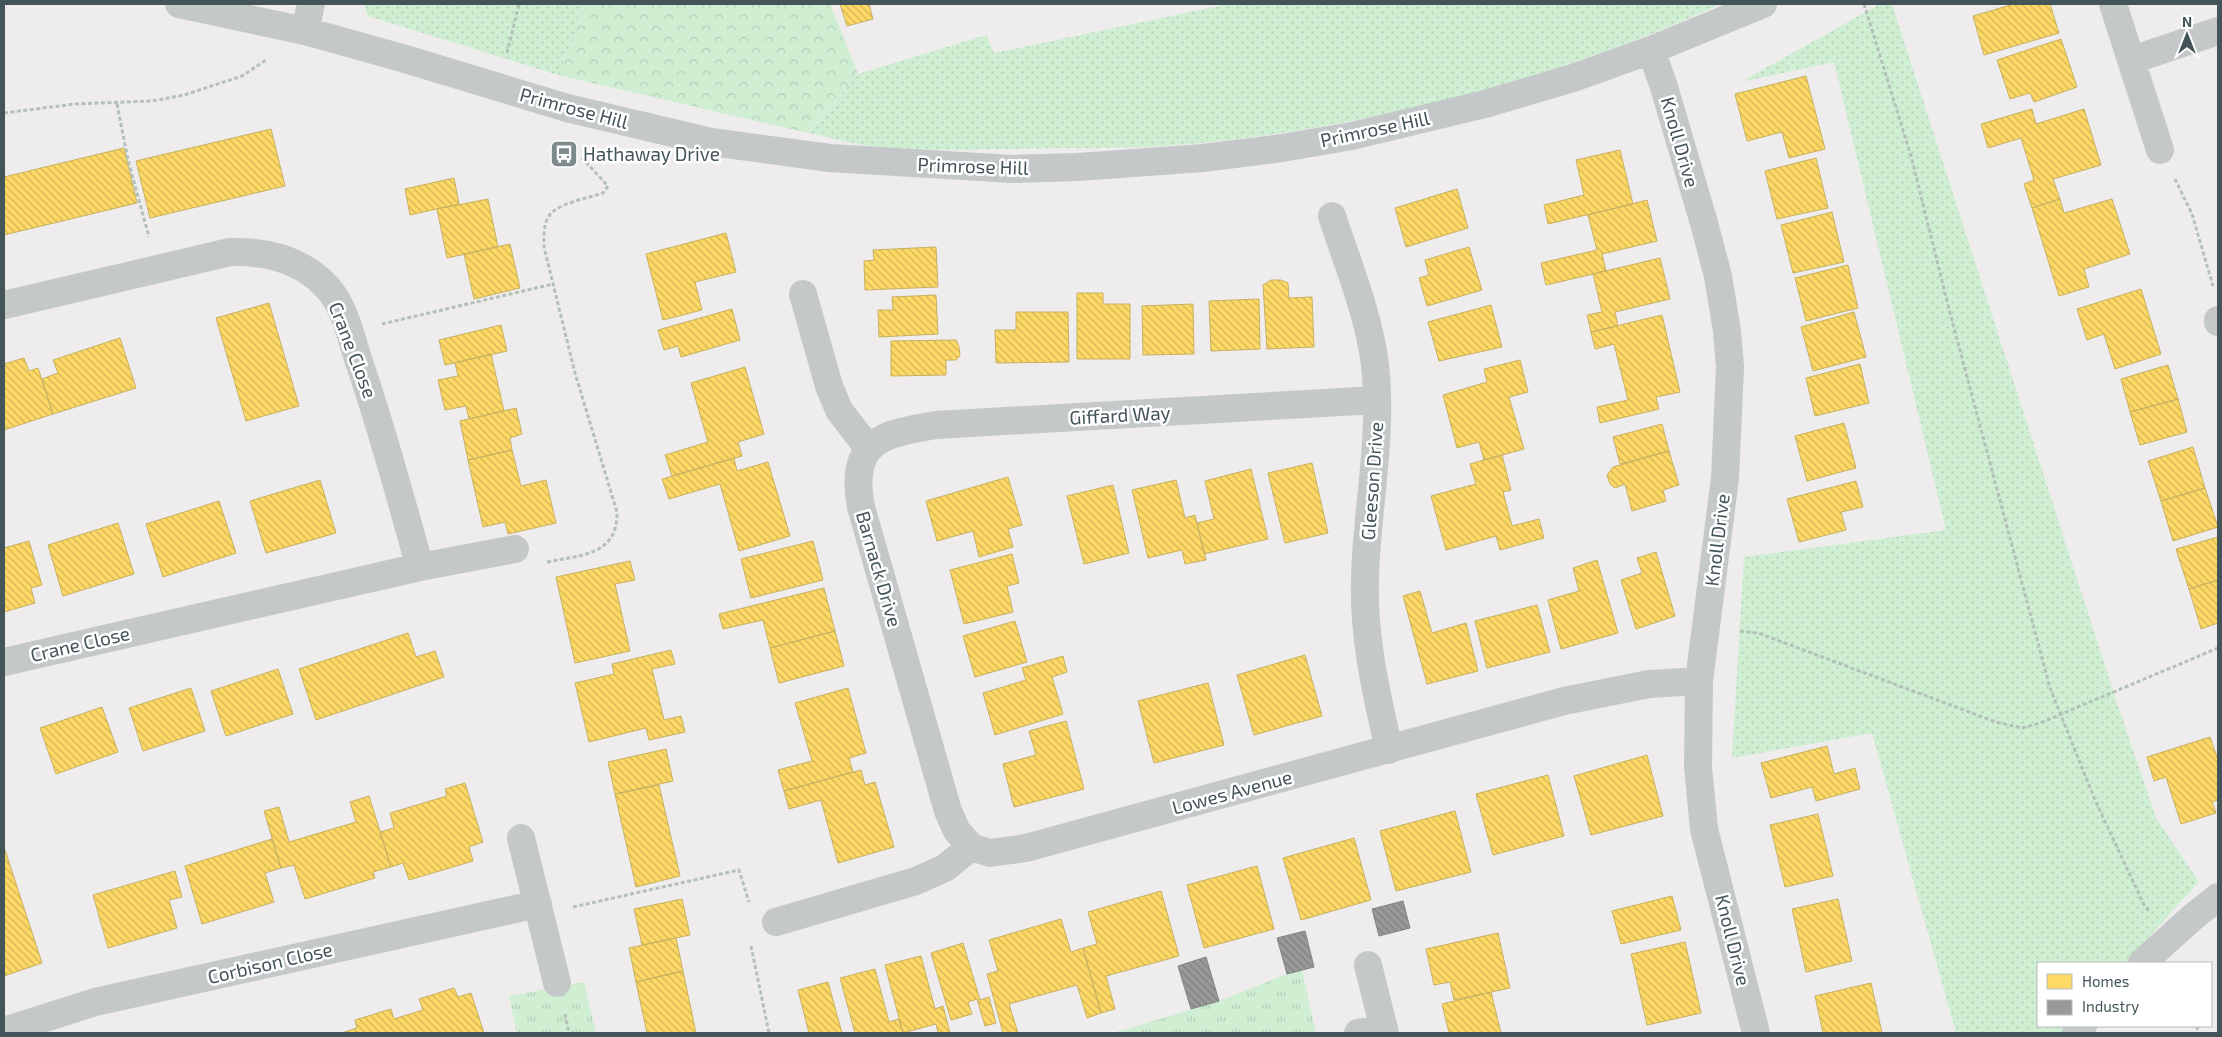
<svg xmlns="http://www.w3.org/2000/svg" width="2222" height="1037" font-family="'Exo 2',sans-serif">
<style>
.grass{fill:url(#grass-dots)}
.forest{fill:url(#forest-crowns)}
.park{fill:url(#park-tufts)}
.homes{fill:url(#homes-back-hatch);stroke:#c7b162}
.industry{fill:url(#industry-back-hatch);stroke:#7f8586}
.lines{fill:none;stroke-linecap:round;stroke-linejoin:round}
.path{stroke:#b3c1b9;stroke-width:3;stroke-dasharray:4 2.5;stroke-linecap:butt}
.minor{stroke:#c4c8c9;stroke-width:28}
.labels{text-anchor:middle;stroke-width:5;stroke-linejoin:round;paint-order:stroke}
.street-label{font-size:19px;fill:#435559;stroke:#fff}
.poi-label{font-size:19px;fill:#435559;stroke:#fff;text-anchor:start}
</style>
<defs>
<pattern id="grass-dots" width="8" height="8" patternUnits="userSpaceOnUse" patternTransform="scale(1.25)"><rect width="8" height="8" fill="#cfeed2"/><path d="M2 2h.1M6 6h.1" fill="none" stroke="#b3ceb7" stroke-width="1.8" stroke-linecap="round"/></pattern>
<pattern id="forest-crowns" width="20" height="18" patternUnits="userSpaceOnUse" patternTransform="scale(1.25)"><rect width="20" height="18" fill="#cfeed2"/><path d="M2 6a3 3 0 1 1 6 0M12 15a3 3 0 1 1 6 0" fill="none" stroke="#b3ceb7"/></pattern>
<pattern id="park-tufts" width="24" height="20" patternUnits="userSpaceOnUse" patternTransform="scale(1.25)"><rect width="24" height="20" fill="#cfeed2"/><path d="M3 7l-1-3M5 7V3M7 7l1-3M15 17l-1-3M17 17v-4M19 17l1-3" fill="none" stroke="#b3ceb7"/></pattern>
<pattern id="homes-back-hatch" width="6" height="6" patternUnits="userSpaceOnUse" patternTransform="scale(1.25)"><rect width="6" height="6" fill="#ffd966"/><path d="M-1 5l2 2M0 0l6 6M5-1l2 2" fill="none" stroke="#d0b357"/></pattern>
<pattern id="industry-back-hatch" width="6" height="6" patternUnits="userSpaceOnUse" patternTransform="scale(1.25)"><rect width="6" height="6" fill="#999"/><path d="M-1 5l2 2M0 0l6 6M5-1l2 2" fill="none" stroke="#7e8080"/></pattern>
</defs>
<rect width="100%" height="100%" fill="#eeeced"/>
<path class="grass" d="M364,4H586L558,75L368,16Z
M1229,4H1721C1544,85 1340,136 1145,147C1116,148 1086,148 1056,148C997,149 937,152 878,147C855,145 831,137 809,133L858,74L986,35L994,53Z
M1880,4H1892L2116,700L2156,818L2199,882L2125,963H2038V1026H2068L2061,1033H1956L1872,733L1732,758L1744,557L1946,530L1834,62L1741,82Z"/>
<path class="forest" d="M586,4H830L858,74L808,133L558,75Z"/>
<path class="park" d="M1302,970L1316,1033H1114L1219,1001L1287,974Z
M584,982L596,1033H517L509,996Z"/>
<path class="homes" d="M840,4H869L873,19L847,26Z
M2014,4H2050L2059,33L1984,55L1973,16Z
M2061,39L2077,87L2034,102L2030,93L2010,99L1997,60Z
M1806,76L1825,149L1789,158L1782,132L1747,141L1735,94Z
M2032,109L2036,124L2084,109L2101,165L2053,179L2060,199L2032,208L2024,184L2034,180L2021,138L1988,148L1981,124Z
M271,129L285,186L150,218L136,161Z
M124,148L137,203L4,235V177Z
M1620,150L1633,204L1548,224L1544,205L1584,195L1576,160Z
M1816,158L1828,208L1777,219L1765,171Z
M454,178L459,204L410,215L405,189Z
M1457,189L1468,228L1406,247L1395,208Z
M488,199L498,247L447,258L437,209Z
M2060,199L2064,213L2112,199L2130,254L2084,269L2089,287L2059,296L2032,208Z
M1647,200L1657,241L1602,254L1606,271L1546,285L1541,263L1597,250L1588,215Z
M1832,212L1844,262L1793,273L1781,225Z
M726,233L736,272L695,282L702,310L663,320L646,254Z
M510,244L520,288L474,299L464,254Z
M936,247L938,287L865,290L864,261L874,260L873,250Z
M1469,247L1482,290L1427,306L1419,278L1429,275L1425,260Z
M1660,258L1670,299L1615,312L1618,326L1591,332L1587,315L1602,312L1593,274Z
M1848,265L1858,308L1806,321L1795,278Z
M1271,280H1281L1288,283L1289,298L1312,297L1314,347L1267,349L1263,285Z
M2141,289L2161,354L2115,369L2104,334L2087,340L2077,309Z
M1077,293H1103V304H1130V359H1077Z
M936,295L938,334L879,337L878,310H893L892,297Z
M1259,299L1260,349L1211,351L1209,301Z
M269,303L299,406L246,421L216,318Z
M1193,304L1194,354L1143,355L1142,306Z
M1491,305L1502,347L1439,361L1428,322Z
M732,309L740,340L681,357L678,346L664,350L658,330Z
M1016,312H1068L1069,362L996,363L995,330H1016Z
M1854,312L1866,357L1813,371L1801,327Z
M1662,315L1680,392L1656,397L1659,409L1600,423L1597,407L1628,400L1614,344L1595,349L1591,332Z
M501,325L507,351L445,365L439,340Z
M120,338L136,388L53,414L42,379L58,373L53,360Z
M956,340L959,347L960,356L956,360H946V375L891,376V341Z
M491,354L504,411L469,419L466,406L445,410L438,380L458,376L455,363Z
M24,358L29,371L38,368L53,414L4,430V364Z
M1520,360L1528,392L1509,397L1524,449L1484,460L1479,442L1457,448L1443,395L1487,382L1484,369Z
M1860,364L1869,403L1815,416L1806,378Z
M2168,365L2178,399L2130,412L2121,379Z
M745,367L764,434L738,442L742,456L672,476L665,455L708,442L691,383Z
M2178,399L2187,432L2140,445L2130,412Z
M516,408L522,434L510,438L512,450L468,460L460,421Z
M1844,423L1856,468L1807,481L1795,436Z
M1662,424L1669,451L1620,464L1613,437Z
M2193,447L2205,488L2161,501L2148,461Z
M512,450L521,486L546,480L556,523L508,534L505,522L483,527L468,460Z
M1669,451L1679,485L1663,490L1666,501L1632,511L1625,484L1615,488L1610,484L1607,475L1613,467Z
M1502,455L1511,490L1503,492L1512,526L1539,519L1544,538L1500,550L1496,536L1446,550L1431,496L1476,484L1470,464Z
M734,458L737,471L768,462L790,536L739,551L720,484L669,499L662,479Z
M1312,463L1328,533L1285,543L1268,473Z
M1251,469L1268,539L1204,554L1197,523L1214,519L1205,481Z
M1008,477L1022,525L1008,529L1013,547L979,557L973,531L937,541L926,501Z
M320,480L336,533L266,553L250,501Z
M1176,480L1185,518L1195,515L1206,560L1185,564L1182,550L1148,558L1132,490Z
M1856,481L1863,507L1841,512L1846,530L1799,542L1787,499Z
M1113,485L1129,553L1084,564L1067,496Z
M2205,488L2218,527L2173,541L2161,501Z
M219,501L236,553L163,577L146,524Z
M118,523L134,574L63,596L48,545Z
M2218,537V580L2189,589L2176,549Z
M29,541L42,585L31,588L35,603L4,612V548Z
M813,541L823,580L751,598L741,559Z
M1656,552L1675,616L1636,629L1621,580L1642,573L1637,558Z
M1012,554L1019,583L1007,586L1013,612L964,624L950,570Z
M1597,560L1618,633L1561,649L1548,600L1579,591L1573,568Z
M630,561L635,580L615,584L630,651L575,663L556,577Z
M2218,580V623L2201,629L2189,589Z
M824,588L835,631L770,648L763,620L723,629L719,614Z
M1420,591L1432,633L1466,623L1478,671L1427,684L1403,596Z
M1537,605L1550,652L1487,668L1475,621Z
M1015,621L1027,662L975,677L963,636Z
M835,631L844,666L779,683L770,648Z
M408,633L416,657L435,651L444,677L316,720L299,669Z
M671,650L675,664L652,669L664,720L681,716L685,732L649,740L646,728L589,742L575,683L614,674L612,664Z
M1305,655L1322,716L1254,735L1237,675Z
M1063,656L1067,672L1052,677L1063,714L995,735L983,693L1026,680L1022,668Z
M278,669L293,714L226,736L211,691Z
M1208,683L1224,745L1154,763L1138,701Z
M191,688L205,731L143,751L129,708Z
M848,688L866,753L849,758L853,772L784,791L778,770L812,761L795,703Z
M102,707L118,752L56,774L40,728Z
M1066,721L1084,789L1014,807L1003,764L1036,755L1029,731Z
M2210,737L2218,760V800L2212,802L2216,813L2181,824L2166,777L2154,781L2147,757Z
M1827,746L1834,774L1855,768L1860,789L1816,801L1812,787L1771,798L1761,763Z
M666,749L673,781L615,794L608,762Z
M1647,755L1663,816L1591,835L1574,776Z
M861,770L865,785L875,782L894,847L838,863L821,800L789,809L784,791Z
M1548,775L1564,836L1493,855L1476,794Z
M465,783L483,842L469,847L473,861L409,880L403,863L391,867L380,832L394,828L390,813L447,796L445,789Z
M659,785L680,876L636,887L615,794Z
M369,796L391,867L373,872L375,878L305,899L294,865L281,868L264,811L279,807L289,842L356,822L350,802Z
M1455,811L1471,872L1396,891L1380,831Z
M1818,814L1833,876L1785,887L1770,825Z
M1354,838L1371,900L1301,920L1283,858Z
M272,839L281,868L265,873L274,902L202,924L185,866Z
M4,847L42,963L4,976Z
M1257,866L1274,929L1204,948L1187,885Z
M175,871L182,897L169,900L177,928L108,948L93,895Z
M1161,891L1179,956L1106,976L1115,1009L1101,1013L1083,948L1097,944L1088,912Z
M1672,896L1681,930L1621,944L1612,911Z
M682,899L690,935L642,945L634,909Z
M1838,899L1852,961L1806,972L1792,909Z
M1061,919L1071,952L1083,948L1101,1013L1087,1018L1077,985L1009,1004L1018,1033H1003L987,974L998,971L989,940Z
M1498,933L1510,988L1454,1000L1450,982L1434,985L1426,949Z
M676,938L683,971L636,982L629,948Z
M1685,942L1701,1013L1647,1025L1631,954Z
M963,943L980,1000L989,997L996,1023L985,1026L977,999L968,1002L972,1014L951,1020L931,953Z
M921,956L935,1009L943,1006L950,1033H938L936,1024L903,1033L885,965Z
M875,969L889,1022L899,1019L903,1033H855L840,978Z
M683,971L696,1033H647L636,982Z
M828,982L842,1033H809L798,990Z
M1871,983L1882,1033H1823L1815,996Z
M454,988L458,997L471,993L484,1033H341L357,1028L355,1020L391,1009L394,1019L423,1010L419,999Z
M1491,992L1501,1033H1449L1442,1004Z"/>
<path class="industry" d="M1403,901L1410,928L1379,936L1372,909Z
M1305,931L1314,967L1287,974L1277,938Z
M1206,957L1219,1001L1191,1009L1178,966Z"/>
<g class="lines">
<path class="path" d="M1864,4L1911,156L1950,313L2050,688L2095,800L2145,907L2150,911
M507,53L519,4
M117,104L128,160L149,237
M4,113L75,104L152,101L184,95L242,76L266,60
M2175,179L2192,214L2213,286
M382,324L553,284
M547,562C580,555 618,556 617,512L575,373L544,247C544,238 543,224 549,216C557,203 589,198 603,193L608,186L582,158
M1740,631L1758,633L1996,722L2022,728L2040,723L2218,648
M573,907L739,870L749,902
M751,946L769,1033
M565,1014L569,1033
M2197,1026L2198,1033"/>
<path class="minor" d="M179,4L305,31L402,58L567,108L711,142L830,158L1012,169L1078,167L1203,158L1282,148L1352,136L1485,104L1573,78L1651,50L1763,4
M2113,4L2160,150
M305,31L311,4
M1651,50L1664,87L1704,223L1718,276L1727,331L1730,367L1725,478L1699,681L1698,767L1704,829L1756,1033
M2132,60L2218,31
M1332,216C1348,265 1369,315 1375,365C1383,437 1367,506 1365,577C1363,638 1376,691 1389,750
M803,294L829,386L839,410L868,448
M4,305L230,252C265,251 298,258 324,284C344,303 350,334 358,359C382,428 400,497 420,567L4,662
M2218,320V322
M420,567L515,549
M521,838L557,983
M971,847L957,831L948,811L861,507C849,441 881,434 936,425L1377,400
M971,847L990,853L1026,848L1564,701L1649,684L1699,681
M776,922L916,881L945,868L971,847
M2142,963L2193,917L2218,897
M1368,965L1385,1033
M4,1031L95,1002L538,904
M1358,1033L1384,1028
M2076,1033L2083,1026"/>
</g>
<defs>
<g id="bus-square" transform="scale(1.4375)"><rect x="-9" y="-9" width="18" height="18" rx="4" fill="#7f8a8d" stroke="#fff"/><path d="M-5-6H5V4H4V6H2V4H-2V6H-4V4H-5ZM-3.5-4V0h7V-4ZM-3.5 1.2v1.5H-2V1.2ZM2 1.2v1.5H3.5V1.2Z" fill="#fff"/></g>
</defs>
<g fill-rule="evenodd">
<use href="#bus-square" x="564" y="154"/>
</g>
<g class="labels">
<g class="street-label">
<text transform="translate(574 108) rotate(15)" y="7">Primrose Hill</text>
<text transform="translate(1375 129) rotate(-12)" y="7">Primrose Hill</text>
<text transform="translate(1680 142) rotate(74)" y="7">Knoll Drive</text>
<text transform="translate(973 166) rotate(2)" y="7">Primrose Hill</text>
<text transform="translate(353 350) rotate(69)" y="7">Crane Close</text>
<text transform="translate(1120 415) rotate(-3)" y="7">Giffard Way</text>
<text transform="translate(1372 481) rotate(-86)" y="7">Gleeson Drive</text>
<text transform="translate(1717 540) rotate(-83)" y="7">Knoll Drive</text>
<text transform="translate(879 569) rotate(74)" y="7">Barnack Drive</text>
<text transform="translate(80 644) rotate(-13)" y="7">Crane Close</text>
<text transform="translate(1232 792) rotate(-15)" y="7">Lowes Avenue</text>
<text transform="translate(1733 940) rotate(76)" y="7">Knoll Drive</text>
<text transform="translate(270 963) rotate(-13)" y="7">Corbison Close</text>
</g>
<g class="poi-label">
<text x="583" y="161">Hathaway Drive</text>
</g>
</g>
<rect width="2222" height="1037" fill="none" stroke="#435559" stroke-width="10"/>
<rect x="2037" y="962" width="175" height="65" fill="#ffffff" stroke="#b4bbbd"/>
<rect x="2047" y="974" width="25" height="15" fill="#ffd966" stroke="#b4bbbd"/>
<text x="2082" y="987" font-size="15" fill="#435559">Homes</text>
<rect x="2047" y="1000" width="25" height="15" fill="#999999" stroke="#b4bbbd"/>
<text x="2082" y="1012" font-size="15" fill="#435559">Industry</text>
<g transform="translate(2187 35)" stroke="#ffffff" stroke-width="4" paint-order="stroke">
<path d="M0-4L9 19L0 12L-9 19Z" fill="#435559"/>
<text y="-8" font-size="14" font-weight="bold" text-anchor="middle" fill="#435559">N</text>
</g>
</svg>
